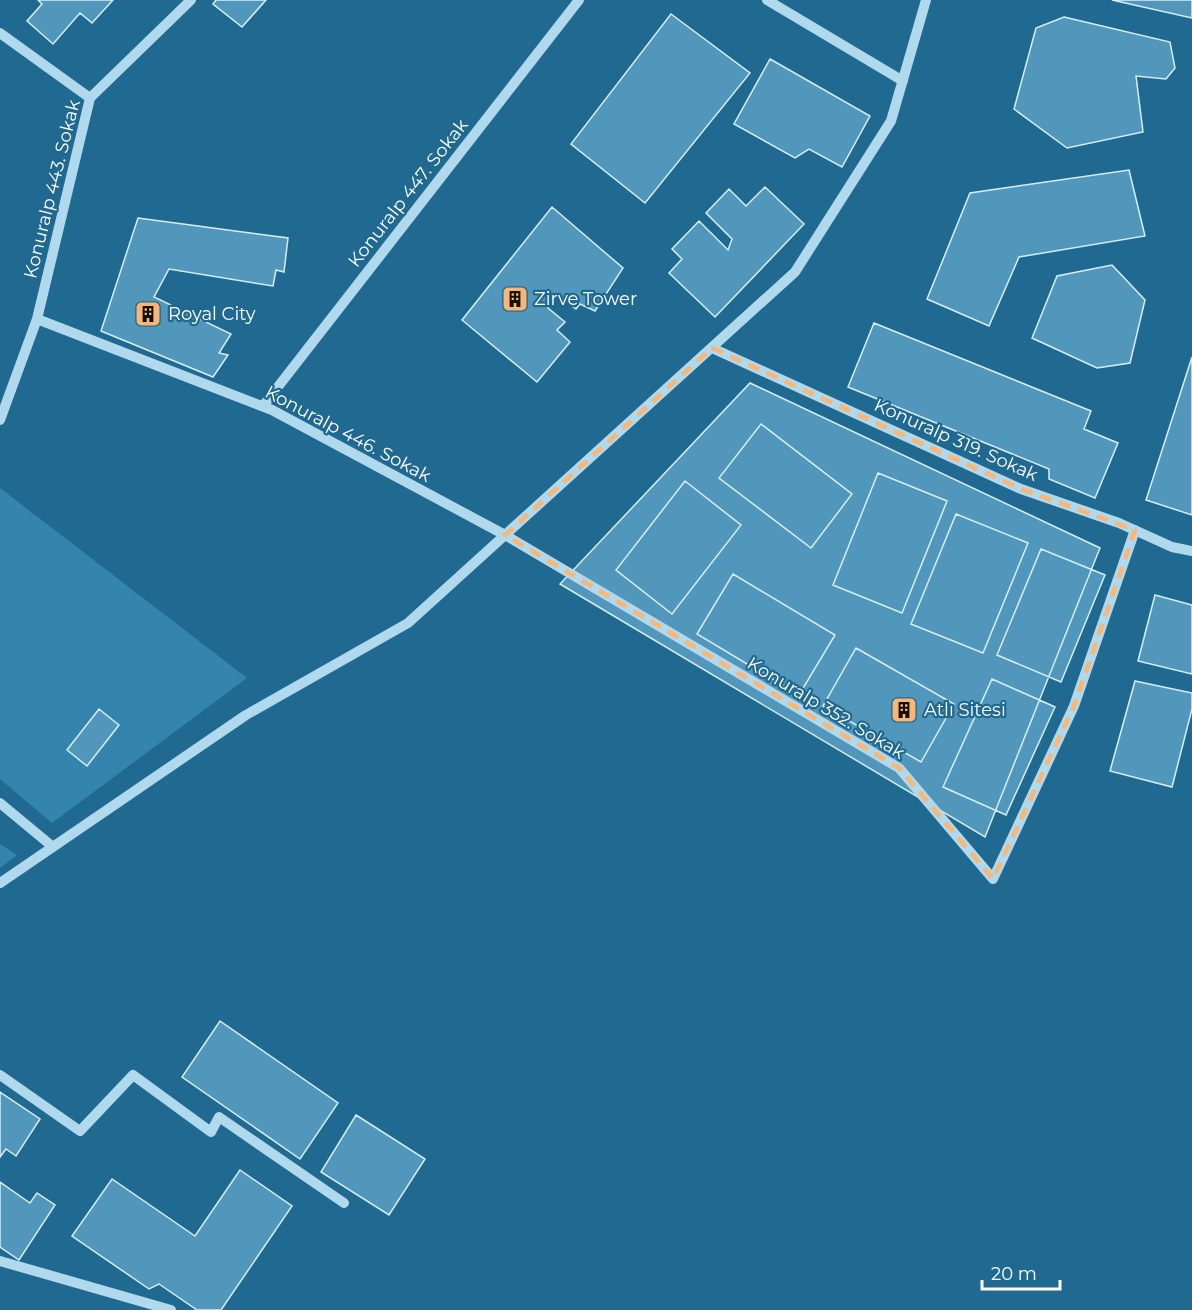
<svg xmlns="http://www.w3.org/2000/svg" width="1192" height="1310" font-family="Montserrat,sans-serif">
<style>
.green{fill:#3485ae}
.building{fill:#5197bb;stroke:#d6eef9;stroke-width:1.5}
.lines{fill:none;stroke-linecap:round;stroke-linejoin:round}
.minor{stroke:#b1d9ed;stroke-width:10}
.marked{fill:none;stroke:#fab672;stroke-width:4.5;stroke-dasharray:12 8;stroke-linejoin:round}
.labels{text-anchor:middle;stroke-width:4.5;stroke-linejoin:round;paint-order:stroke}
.street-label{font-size:18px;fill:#fff;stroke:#206991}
.poi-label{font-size:18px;fill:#fff;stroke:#206991;text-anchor:start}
</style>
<rect width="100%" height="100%" fill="#206991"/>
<path class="green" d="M0,488L247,678L52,823L0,779Z
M0,844L17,855L0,868Z"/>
<path class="building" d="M38,0H113L92,23L80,13L53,44L27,21L42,4Z
M216,0H266L242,27L213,4Z
M1112,0H1192V18Z
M671,14L750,73L645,203L571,144Z
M1064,17L1170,42L1175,68L1166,79L1136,76L1143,132L1067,148L1014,109L1036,28Z
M770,59L870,116L842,167L809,149L795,158L734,124Z
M1129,170L1145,236L1019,257L989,326L927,299L970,193Z
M765,187L804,224L715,317L669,273L682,259L672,249L699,221L728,250L732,239L706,213L729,189L746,206Z
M552,207L623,268L595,311L580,304L576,309L555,294L548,308L565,322L557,330L570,342L537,382L462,320Z
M138,218L288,238L284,272L276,270L273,286L169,269L154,297L231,334L219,353L228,355L213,377L101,331Z
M1112,265L1145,300L1130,363L1097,368L1032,338L1057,276Z
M874,323L1091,411L1084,429L1118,443L1095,498L1049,479V469L848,387Z
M1192,357V515L1146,500Z
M750,383L1100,548L985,837L560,584Z
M761,424L852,494L811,548L719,478Z
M878,473L947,501L902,613L833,585Z
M685,481L741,525L672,614L616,570Z
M956,514L1028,543L983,653L911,624Z
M1041,549L1105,575L1061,682L997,655Z
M733,574L835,635L799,695L697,634Z
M1155,595L1192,605V674L1138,661Z
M856,648L954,704L921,762L823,706Z
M992,679L1055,707L1006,815L943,787Z
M1135,681L1192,693V709L1172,787L1110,771Z
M99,709L119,725L87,766L67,750Z
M220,1021L338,1103L300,1159L182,1077Z
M0,1092L40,1119L16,1156L6,1149L0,1157Z
M356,1115L425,1159L389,1215L321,1172Z
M240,1170L292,1206L221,1310H197L159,1284L149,1289L72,1236L112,1179L195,1236Z
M0,1182L30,1203L37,1193L55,1205L19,1260L0,1247Z"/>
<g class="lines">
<path class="minor" d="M767,0L903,81
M0,33L90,98
M37,319L272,410L505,535L899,768L993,879L1074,706L1135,530
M712,348L1021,489L1119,523L1172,547L1192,551
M263,406L579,0
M0,420L37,319L90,98L191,0
M0,803L53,847
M0,883L246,715L408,623L795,272L891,121L926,0
M0,1075L80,1131L133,1075L211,1132L219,1117L344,1203
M0,1261L171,1310"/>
</g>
<path class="marked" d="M712,348L1021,489L1135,530L1074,706L993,879L899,768L505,535Z"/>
<defs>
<g id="building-square" transform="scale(1.35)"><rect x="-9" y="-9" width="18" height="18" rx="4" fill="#fab672" stroke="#206991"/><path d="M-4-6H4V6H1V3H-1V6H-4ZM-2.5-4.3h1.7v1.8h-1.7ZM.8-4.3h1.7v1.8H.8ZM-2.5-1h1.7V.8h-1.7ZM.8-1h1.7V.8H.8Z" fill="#111"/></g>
</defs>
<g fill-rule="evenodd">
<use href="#building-square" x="515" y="299"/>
<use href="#building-square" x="148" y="314"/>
<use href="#building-square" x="904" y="710"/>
</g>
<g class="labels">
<g class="street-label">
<text transform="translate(52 189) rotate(-76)" y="6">Konuralp 443. Sokak</text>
<text transform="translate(408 193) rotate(-52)" y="6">Konuralp 447. Sokak</text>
<text transform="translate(348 434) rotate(28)" y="6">Konuralp 446. Sokak</text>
<text transform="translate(956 440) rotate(24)" y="6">Konuralp 319. Sokak</text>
<text transform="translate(826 708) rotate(31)" y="6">Konuralp 352. Sokak</text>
</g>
<g class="poi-label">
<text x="534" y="305">Zirve Tower</text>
<text x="168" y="320">Royal City</text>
<text x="924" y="716">Atlı Sitesi</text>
</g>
</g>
<path d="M982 1280v9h78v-9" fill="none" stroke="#ffffff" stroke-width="3"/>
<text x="991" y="1280" font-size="18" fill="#ffffff" stroke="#206991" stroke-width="4.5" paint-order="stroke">20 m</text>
</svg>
